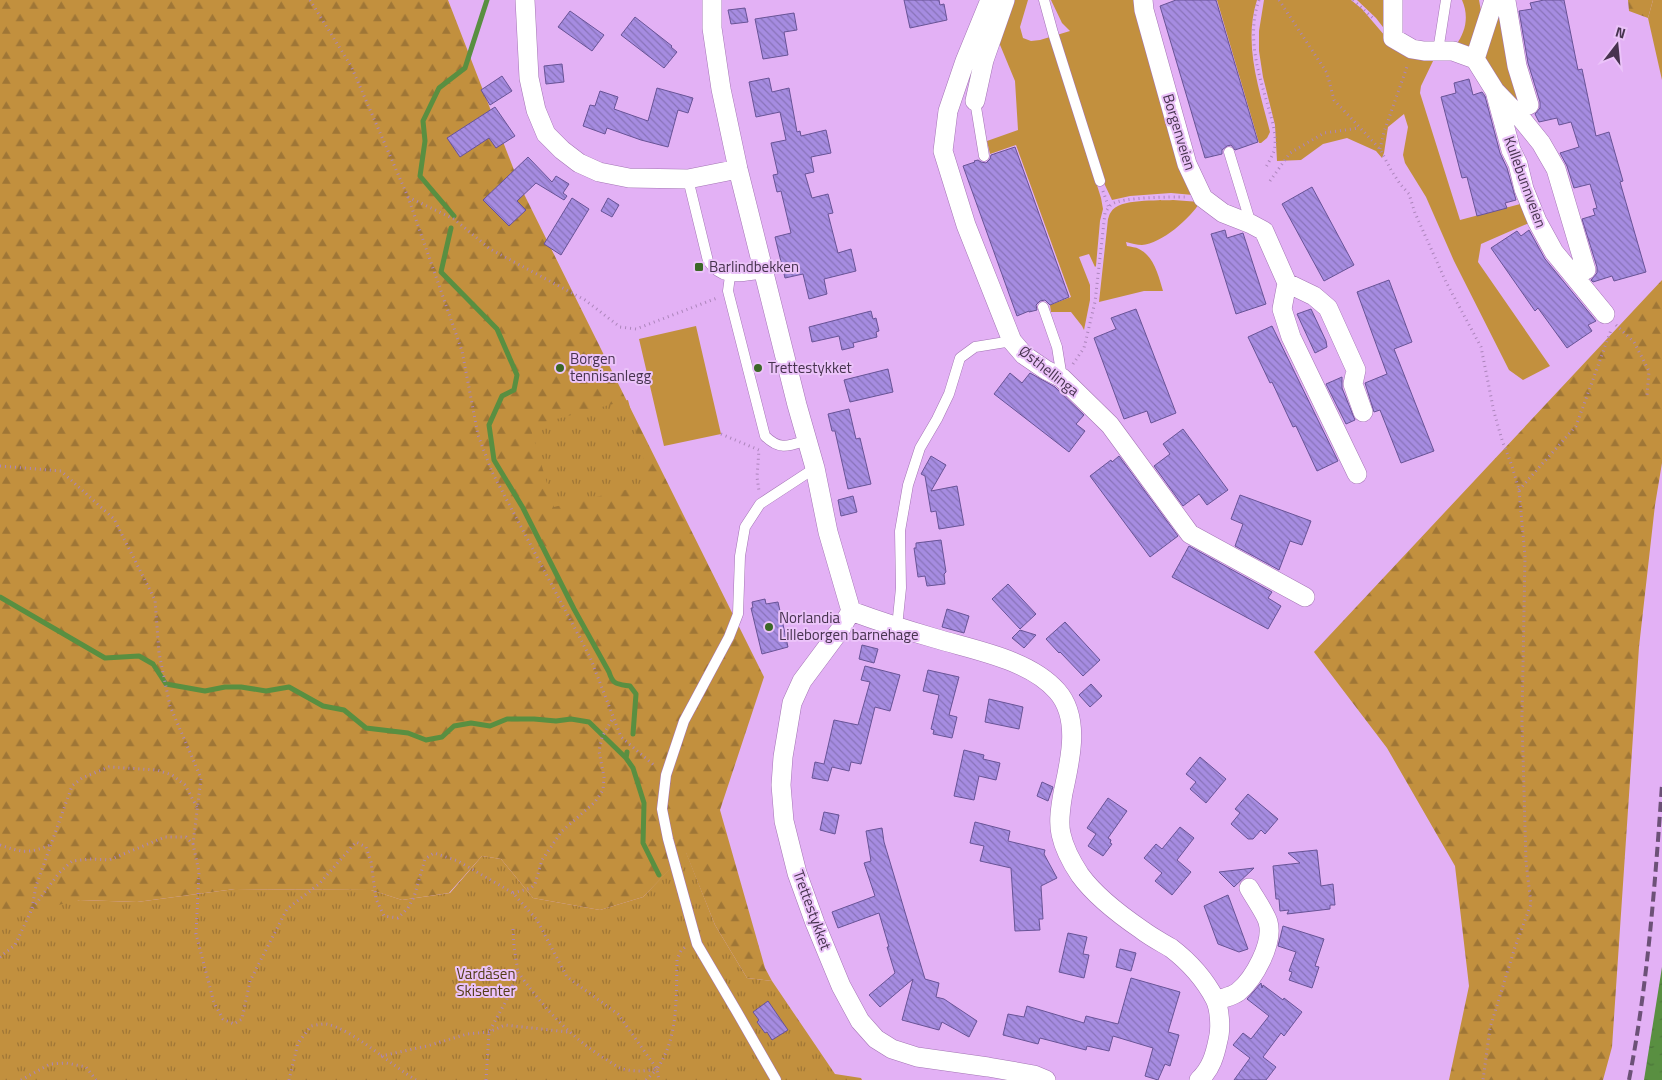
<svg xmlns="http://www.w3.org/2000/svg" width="1662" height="1080" font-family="'Titillium Web',sans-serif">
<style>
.grass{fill:#c2903e}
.forest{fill:url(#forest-firs)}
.park{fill:url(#park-tufts)}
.water{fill:url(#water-ripples)}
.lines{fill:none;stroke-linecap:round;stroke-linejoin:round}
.stream{stroke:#598f41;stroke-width:5}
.building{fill:url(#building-back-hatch);stroke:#685396}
.lane-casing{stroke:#a374b4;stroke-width:11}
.street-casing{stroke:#a374b4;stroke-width:20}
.path{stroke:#ac85bb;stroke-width:3;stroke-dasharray:1 4;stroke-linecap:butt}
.lane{stroke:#fff;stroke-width:10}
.street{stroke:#fff;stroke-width:19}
.rail{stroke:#6c5177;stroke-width:4;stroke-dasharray:10 5;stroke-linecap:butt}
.poi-dot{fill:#3b6826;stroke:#ebc3f9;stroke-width:2}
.labels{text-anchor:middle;stroke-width:4;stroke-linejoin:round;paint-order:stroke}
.street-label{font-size:15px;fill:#47334f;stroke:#ebc3f9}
.poi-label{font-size:15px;fill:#47334f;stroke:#ebc3f9;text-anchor:start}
.park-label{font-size:15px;fill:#533c17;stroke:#ebc3f9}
</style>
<defs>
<pattern id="forest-firs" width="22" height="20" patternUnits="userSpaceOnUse" patternTransform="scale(1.25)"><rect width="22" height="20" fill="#c2903e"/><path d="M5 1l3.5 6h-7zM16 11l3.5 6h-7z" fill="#9f7636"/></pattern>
<pattern id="park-tufts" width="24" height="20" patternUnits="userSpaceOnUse" patternTransform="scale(1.25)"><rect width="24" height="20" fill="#c2903e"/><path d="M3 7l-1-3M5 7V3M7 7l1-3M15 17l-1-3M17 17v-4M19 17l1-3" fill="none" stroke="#9f7636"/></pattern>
<pattern id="water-ripples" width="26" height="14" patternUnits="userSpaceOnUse" patternTransform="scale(1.25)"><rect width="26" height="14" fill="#598f41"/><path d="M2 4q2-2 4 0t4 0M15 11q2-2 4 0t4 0" fill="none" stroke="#4b7539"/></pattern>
<pattern id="building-back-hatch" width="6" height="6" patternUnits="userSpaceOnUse" patternTransform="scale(1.25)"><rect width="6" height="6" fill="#a68ce1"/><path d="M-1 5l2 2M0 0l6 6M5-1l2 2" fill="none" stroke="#8973b9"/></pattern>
</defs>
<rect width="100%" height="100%" fill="#e3b1f5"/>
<path class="grass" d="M1012,0H1028L1020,27L1023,38L1031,41L1040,40L1070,31L1062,23L1051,0H1135L1179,148L1177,163L1184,173L1193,195L1171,193L1130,196L1112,200L1103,181L1096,182L1101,198L1103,209L1100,221L1096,266L1095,267L1089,254L1079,257L1090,285V300L1084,330L1082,326L1071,312H1051L1050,305L1071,297L1016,145L990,154L987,141L1018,130L1015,81L998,40Z
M1217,0H1257C1243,44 1259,88 1270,132L1267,138L1261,143H1259Z
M1264,0H1351L1362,9L1391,43L1434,59L1421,86L1420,93L1460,220L1524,203L1529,223L1481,244L1478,262L1550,366L1523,380L1509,370L1454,261L1426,197L1405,163L1403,155L1408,127L1404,114L1388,127L1384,153L1382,158L1376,151L1347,138L1323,144L1301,160L1277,161L1275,125L1263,77L1259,51V31Z
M1357,0H1390L1386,31L1376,18Z
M1462,0H1479L1481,11L1469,51L1456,45C1466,31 1469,16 1462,0Z
M1653,0H1662V80L1648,18Z
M1499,5L1524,105L1504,95L1481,52Z
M1173,200L1200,202C1191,218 1161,244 1142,245C1137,245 1131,243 1126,242L1127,246C1131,247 1136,247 1139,249C1154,256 1159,277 1163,291H1144L1099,302L1108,219C1109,217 1109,214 1111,212C1119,198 1158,201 1173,200Z
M696,326L721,434L664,446L639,339Z"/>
<path class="forest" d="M0,0H448L521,188L764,677L720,810L765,968L772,981L747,978L715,925L686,853L643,897L600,910L533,898L501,859L482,856L449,893L402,900L371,890L235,889L137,902L80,900L0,930Z
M1628,0H1653L1648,18L1629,11Z
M1662,280V463L1655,505L1639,647L1612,1047L1603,1080H1449L1469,986L1455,866L1387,748L1314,652Z"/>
<path class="park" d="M628,400L650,484L554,507L530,426Z
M686,852L715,925L747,978L772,981L835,1074L861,1078L862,1080H0V921L6,917L80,900L137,902L235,889L371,890L402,900L450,893L482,856L501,859L533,898L600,910L643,897Z"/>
<path class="water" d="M1662,967V1080H1644Z"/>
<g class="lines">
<path class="stream" d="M454,216L420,176L425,141L423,121L439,88L465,68L487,0
M451,228L441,272L497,329L517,375L514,390L502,396L489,425L494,460L523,508L574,609L609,672C613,685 617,684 630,686L636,694L633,734
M0,597L105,658L139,656L153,664L166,684L205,691L225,687H241L266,691L289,687L323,706L344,710L366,728L408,733L426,740L442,737L454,726L471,723L490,726L507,719H534L556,721L571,719L589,722L626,758
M627,752L626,758L633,768L644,803L643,843L659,875"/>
</g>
<path class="building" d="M904,0H939L940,5L944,4L947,20L910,28Z
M1176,0H1216L1258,142L1235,150L1231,145L1227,146L1222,150V154L1205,158L1160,6Z
M1544,0H1564L1578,70L1582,69L1596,136L1609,132L1623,181L1620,182L1646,272L1614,281L1612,276L1593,282L1591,280L1597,273V267L1582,219L1595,215L1593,209L1597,208L1590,184L1574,188L1567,166L1560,153L1579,147L1571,122L1559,125L1557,118L1539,122L1535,114L1540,108V102L1528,63L1519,11L1532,9L1530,3Z
M745,8L748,22L731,24L728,10Z
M570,11L604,35L592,51L558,27Z
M794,13L797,30L784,32L788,55L763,59L755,19Z
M635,17L672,46L671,47L677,52L664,68L621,35Z
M562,64L564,82L546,84L544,66Z
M502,76L512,91L490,105L481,90Z
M769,78L772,92L789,88L797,132L800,131L801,136L826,130L831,153L811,157L814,172L805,174L812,198L828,194L833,213L828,214L838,253L851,249L856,271L824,279L827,294L809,299L803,274L785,278L775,237L791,233L781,191L777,192L773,175L778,174L771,143L786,140L780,112L756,117L749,82Z
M1469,79L1473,95L1482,92L1485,96L1500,153L1507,168L1516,200L1505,203L1507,208L1477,216L1467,177L1462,178L1441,97L1456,93L1454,83Z
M657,88L693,98L688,113L678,110L668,147L641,140L607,128L605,134L583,126L590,105L595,106L600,91L618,97L614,109L648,121Z
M495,107L515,136L496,148L489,138L460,157L447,138Z
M1015,147L1069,297L1050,305L1045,300L1040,301L1036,305L1037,310L1029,312V311L1017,316L963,166L975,162L974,161L978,160L981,162L986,163L990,159L991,155Z
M528,157L552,182L556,176L569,184L563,193L567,196L564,200L536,183L517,201L526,210L509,226L483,200Z
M1312,187L1354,265L1324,281L1282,204Z
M572,198L589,209L561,255L544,244Z
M608,198L619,205L612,217L601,211Z
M1225,230L1227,238L1243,233L1266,304L1236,314L1211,234Z
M1529,230L1545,259L1596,321L1588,325L1592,331L1567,348L1538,308L1535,311L1491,248L1517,231L1521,236Z
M1389,280L1412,342L1394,349L1434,451L1401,463L1380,410L1374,412L1365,383L1387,374L1357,292Z
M1136,309L1176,413L1151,423L1147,411L1124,419L1094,338L1116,329L1111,318Z
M1311,309L1326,341L1327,347L1315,353L1297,314Z
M871,311L873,319L876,318L879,331L876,332L877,337L853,343L854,347L842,350L839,336L812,342L809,327Z
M1272,326L1338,461L1317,471L1296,426L1293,427L1272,382L1270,383L1248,337Z
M888,369L893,392L850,402L844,380Z
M1010,373L1022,383L1030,373L1055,387L1084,415L1076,424L1085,431L1069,452L994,394Z
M1342,377V388L1355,420L1346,424L1326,384Z
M849,409L856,439L860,438L871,484L848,489L835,431H832L828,414Z
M1183,429L1228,490L1207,505L1199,494L1183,506L1154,466L1170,454L1163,444Z
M931,456L946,465L931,491L957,486L964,525L939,529L936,511L931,512L925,476L921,474Z
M1119,456L1178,536L1150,557L1090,476L1111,460L1112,462Z
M1240,495L1311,521L1302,545L1290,541L1279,570L1235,546L1243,524L1231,519Z
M853,496L857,512L841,516L838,500Z
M941,540L946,572L944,574L945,584L927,586L925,576L918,577L914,548H916V543Z
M1189,546L1272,592L1268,598L1281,606L1268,629L1172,577Z
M1008,584L1036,614L1020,629L992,599Z
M765,599L766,604L778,602L788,647L762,654L751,608H753L752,602Z
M947,609L969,616L964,633L942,627Z
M1065,622L1100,660L1083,676L1060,652L1059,653L1046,639Z
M1020,630L1036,635L1024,648L1012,638Z
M862,645L878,649L874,663L859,659Z
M865,666L900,675L890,711L875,707L861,764L851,762L849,771L832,767L828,781L812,778L815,762L824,764L834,720L858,725L870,682L861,680Z
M928,670L959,677L949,715L957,717L952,738L933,734L934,730L931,729L939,695L923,691Z
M1091,684L1102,696L1090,707L1079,695Z
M989,699L1023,707L1019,729L985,722Z
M964,750L984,755L983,759L1000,763L996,780L979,776L974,800L954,796Z
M1200,757L1226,779L1206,803L1190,789L1196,782L1186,774Z
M1042,782L1053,787L1048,801L1037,796Z
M1248,794L1278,819L1265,834L1261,830L1253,839H1248L1231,824L1240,813L1235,809Z
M1108,798L1127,811L1108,838L1111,840L1110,843L1112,844L1103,856L1088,846L1096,834L1087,828Z
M824,812L839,815L835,834L820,830Z
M975,822L1010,831L1008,841L1045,850L1044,854L1057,878L1041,886L1043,919H1039L1040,930L1015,931L1011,868L980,861L984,846L970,843Z
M1180,827L1194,838L1177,860L1191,872L1172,895L1155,881L1162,873L1144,858L1156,844L1162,849Z
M882,828L884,842L925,979L939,983L936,997L944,999L977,1021L969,1037L942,1022L939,1030L902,1020L913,979L880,1007L869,995L895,973L887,947H889L879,913L838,928L832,912L875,896L864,863L871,861L866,831Z
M1317,850L1321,886L1333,884L1335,905H1330V909L1287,914L1289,910L1280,911L1279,899H1276L1273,866L1300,863L1288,853Z
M1254,868L1234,887L1219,872Z
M1228,895L1248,949L1239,952L1218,944L1204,906Z
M1283,926L1324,939L1315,966L1319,967L1312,988L1289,980L1292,972L1289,971L1296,952L1278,946Z
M1068,933L1087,937L1083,954L1089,955L1084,978L1059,972Z
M1120,949L1136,953L1131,971L1116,967Z
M1131,978L1180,992L1168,1032L1179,1035L1170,1066L1165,1064L1158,1080L1145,1076L1153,1048L1113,1036L1109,1051L1087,1046L1086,1050L1040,1038L1038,1044L1003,1035L1008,1014L1024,1017L1027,1006L1084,1023L1086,1016L1118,1024Z
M1261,983L1262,988L1263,985L1283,1000L1284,998L1302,1012L1284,1036L1281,1033L1263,1057L1276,1067L1266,1080H1234L1250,1058L1233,1045L1243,1033L1251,1039L1269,1016L1247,999Z
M768,1001L788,1030L772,1040L767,1032L765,1033L757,1022L759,1020L753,1012Z"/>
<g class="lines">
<g class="lane-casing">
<path id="lane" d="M1044,0L1053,33L1100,181
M1438,51L1446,0
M975,101L984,156
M1229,152L1251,224
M688,179L708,261C723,283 741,276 764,273
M730,276L728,291L765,436C780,451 789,446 807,440
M1043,307L1057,347L1062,378
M897,627L901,588L900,531L908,485L920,448L937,419L949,394L960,358L975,347L1012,341
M776,1080L737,1012L697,944L668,839L662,809L666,775L684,721L729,637L738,614L740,556L745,527L760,504L815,468"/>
</g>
<g class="street-casing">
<path id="street" d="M525,0L529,78L536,110L546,134L562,150L579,163L599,172L629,178L688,179L738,169
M712,0V28L721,89L738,169L797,405L815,468L828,532L851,611L840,630L802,681L792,703L783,757L781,785L784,821L797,873L815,923L841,986L860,1021L876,1039L892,1049L917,1057L988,1067L1034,1075L1046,1080
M990,0L965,61L948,111L943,151L966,225L1012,341L1024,355L1046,370L1062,378L1110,425L1190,534L1305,597
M1143,0L1144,10L1187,164L1203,198L1223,213L1251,224L1264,231L1287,283L1282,309L1291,337L1357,474
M1393,0V38L1412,49L1424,51H1453L1475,59L1495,91L1511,150L1518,164L1524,189L1537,221L1554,252L1605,314
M1505,0L1506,1L1517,66L1529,105
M1475,59L1494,0
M1496,92L1520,117L1541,143L1556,169L1586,270
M975,101L984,60L1005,0
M1287,283L1314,296L1328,308L1356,370L1353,384L1363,412
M851,611C878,621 906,630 934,638C973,650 1029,659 1057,691C1081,718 1070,761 1063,793C1061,805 1058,821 1061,834C1064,848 1072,863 1080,875C1096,897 1120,915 1142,930C1151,937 1161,942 1171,948C1188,961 1205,980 1215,999C1220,1009 1221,1030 1218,1040C1215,1055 1211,1069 1199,1080
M1216,1001C1223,998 1233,996 1238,992C1254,979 1274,943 1268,922C1266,914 1254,897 1249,888"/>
</g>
<path class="path" d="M310,0L351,66L408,197L462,351L478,435L492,472L590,657L621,737L655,766
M1259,0C1247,33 1257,70 1267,102C1271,118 1278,135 1274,151C1272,157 1268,163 1265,169
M1279,0L1327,73L1334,100L1380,149L1391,170L1400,184L1409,194L1415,213L1446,282L1481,347L1494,412L1502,440L1512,466L1519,490L1525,556L1522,720L1526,862L1531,904L1515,947L1490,1028L1483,1080
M1353,0L1375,20
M1380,149L1384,132L1408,64
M1270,181L1290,153L1324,133L1359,128
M1103,191L1109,208
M408,197L454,219L490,249L585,300L620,327L636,329L717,298
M1616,325L1634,342L1649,371L1647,395
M1073,364L1084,348L1095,302L1105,213C1107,210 1109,206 1112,204C1123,197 1171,197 1185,197
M721,434L759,450L757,477L759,491
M0,466L61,471L114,519L155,600L159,653L170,706L201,778L193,844
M1519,490L1576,426L1611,330
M0,845C23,853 29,854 52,844
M513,893L531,888L535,884L542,860L562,831L595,802L603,790L604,777L599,751L602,737L613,718
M32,908L36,886L72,786L82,778L109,767L157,770L172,775L185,785L198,809
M513,929L514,946L518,972
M0,957L15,945L32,909L59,873L72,861L90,859L109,860L165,837H186L193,844L199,872L196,934L214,1003L223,1019L234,1024L242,1019L250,981L287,909L319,884L356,842L366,847L371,862L376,899L384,916L398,918L408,908L414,897L425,859L434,853L458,861L513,893L537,920L567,977L618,1014L657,1069L659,1080
M381,1056L427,1046L467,1034L489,1032L505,1025L568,1032
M21,1080L50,1064L66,1063L86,1067L96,1080
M289,1080L298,1043L311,1026C316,1025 321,1024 326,1024C351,1028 392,1066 416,1080
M486,1080L489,1032L506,1001L518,972C542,1006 571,1038 607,1060C612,1063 618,1068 623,1069C635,1072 646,1071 657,1069C679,1037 676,996 677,959L681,951L686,946
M646,1080L657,1069"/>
<use href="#lane" class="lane"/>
<use href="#street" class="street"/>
<path class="rail" d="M1629,1080C1648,983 1655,883 1662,785"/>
</g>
<g class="poi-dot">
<rect x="694" y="262" width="10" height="10" rx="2.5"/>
<circle cx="560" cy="368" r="5"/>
<circle cx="758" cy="368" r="5"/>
<circle cx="769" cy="627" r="5"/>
</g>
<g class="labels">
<g class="street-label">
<text transform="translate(1179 132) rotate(73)" y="5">Borgenveien</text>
<text transform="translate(1525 182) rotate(70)" y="5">Kullebunnveien</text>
<text transform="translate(1049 371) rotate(38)" y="5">Østhellinga</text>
<text transform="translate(812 910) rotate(70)" y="5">Trettestykket</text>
</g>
<g class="poi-label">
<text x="709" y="272">Barlindbekken</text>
<text x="570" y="364">Borgen<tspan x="570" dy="17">tennisanlegg</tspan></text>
<text x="768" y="373">Trettestykket</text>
<text x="779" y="623">Norlandia<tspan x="779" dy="17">Lilleborgen barnehage</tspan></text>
</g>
<g class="park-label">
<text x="486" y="979">Vardåsen<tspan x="486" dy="17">Skisenter</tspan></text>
</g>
</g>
<g transform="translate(1617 45) rotate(16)" stroke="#ebc3f9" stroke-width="4" paint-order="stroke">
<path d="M0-4L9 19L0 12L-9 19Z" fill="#47334f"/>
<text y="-8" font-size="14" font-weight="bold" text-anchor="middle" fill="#47334f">N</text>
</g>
</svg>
